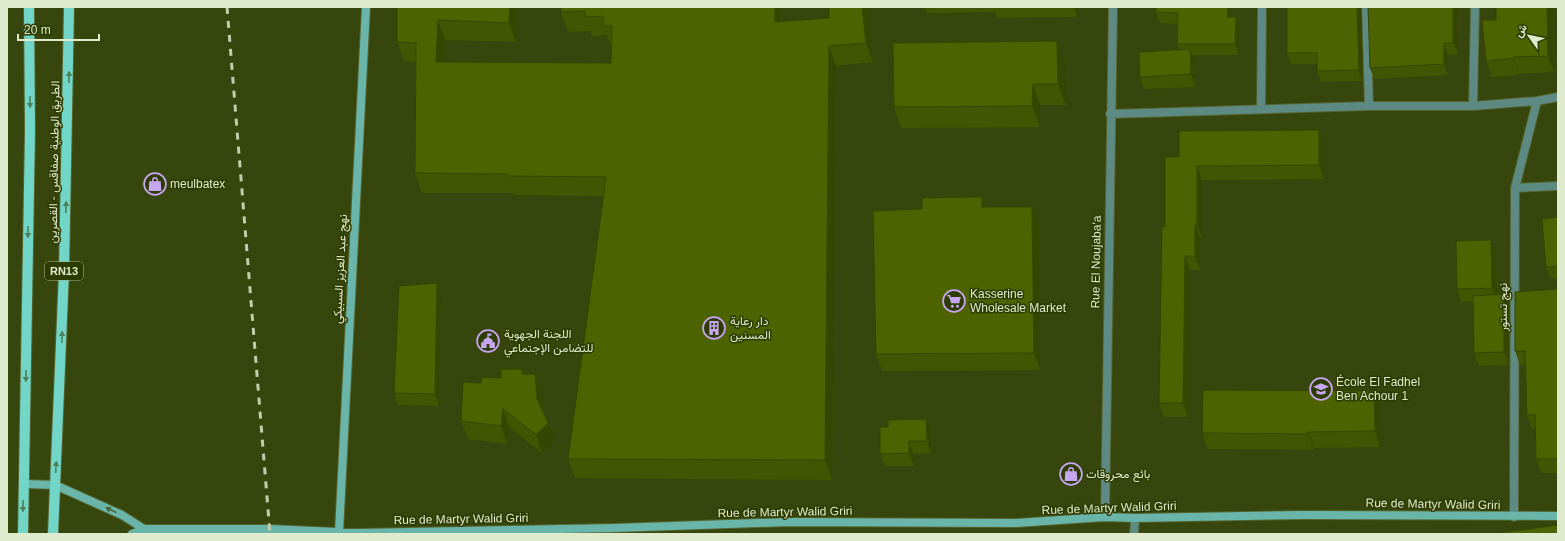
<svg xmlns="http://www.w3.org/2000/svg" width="1565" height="541" font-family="Helvetica,Vazirmatn,sans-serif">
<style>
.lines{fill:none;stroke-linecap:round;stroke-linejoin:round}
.street-casing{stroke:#55642f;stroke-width:10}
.secondary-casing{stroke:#55642f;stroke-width:10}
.primary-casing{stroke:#55642f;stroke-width:12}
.street{stroke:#5d8b83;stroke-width:8}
.secondary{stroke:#69b5a9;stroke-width:8}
.primary{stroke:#71d5c7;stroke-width:10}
.rail{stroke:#c3cdab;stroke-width:3;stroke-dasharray:7 7;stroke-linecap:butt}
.wall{fill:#425502}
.shaded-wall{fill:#364501}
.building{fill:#4d6302;stroke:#364501}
.oneway{fill:#4c805a}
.oneway2{fill:#42663b}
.labels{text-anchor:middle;stroke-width:3;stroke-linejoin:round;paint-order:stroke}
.shield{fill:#2d3b00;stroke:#aab690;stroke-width:1}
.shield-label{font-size:11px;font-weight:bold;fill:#e0eacd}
.street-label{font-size:12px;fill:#e0eacd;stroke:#2d3b00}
.poi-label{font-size:12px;fill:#e0eacd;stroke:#2d3b00;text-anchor:start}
</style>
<rect width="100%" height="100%" fill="#37460c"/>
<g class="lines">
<g class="street-casing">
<path id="street" d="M1366,7L1369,106
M1473,106L1475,7
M1261,109L1262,7
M1110,114L1369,106H1473L1537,101L1558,97
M1515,188L1558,186
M1105,517L1113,7
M1514,517L1515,188L1537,101
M1134,534L1135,518"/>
</g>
<g class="secondary-casing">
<path id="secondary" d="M24,484L55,485L122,515L144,529H270L359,533L615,528L789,522L1016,523L1105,517L1135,518L1303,515L1558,516
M339,532L366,7
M132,534L144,529"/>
</g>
<g class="primary-casing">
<path id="primary" d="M23,534L30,131L29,7
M53,534L64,271L69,7"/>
</g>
<use href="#street" class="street"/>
<use href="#secondary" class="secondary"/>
<use href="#primary" class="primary"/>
<path class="rail" d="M227,7L270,534"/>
</g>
<path class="wall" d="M397,7H517L516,42L445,40L444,62L611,63V45L607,35L592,36L590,31L568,32L561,12V7H781L782,21L829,18L868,7L873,62L836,66L832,480L575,478L568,459L604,196L514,195V193H422L415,173L416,62L404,61L397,42Z
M925,7H1077V17L997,18L995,12L927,13Z
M1156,7L1232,17L1240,28L1239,55H1192L1194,62L1196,87L1144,89L1140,77L1180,50L1177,44L1178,24L1160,23L1156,12Z
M1287,7H1361L1363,80L1362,81L1321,82L1317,71V64H1291L1287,53Z
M1457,7L1458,54L1448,55V75L1374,79L1370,68Z
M1496,7H1553L1554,72L1519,74V75L1492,77L1486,61L1496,20Z
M1065,63L1066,105H1040V127L901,128L894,107Z
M1324,144V179L1202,180V238H1200V270H1190L1188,417H1164L1159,403L1165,227L1179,157Z
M986,207L1039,224L1040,370L882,371L876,354Z
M1558,217V279H1551L1546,267Z
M1496,253L1497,294H1504L1509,307V365L1479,366L1474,353L1473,301L1461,302L1457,289Z
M1558,289V473H1541L1536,459L1535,429H1532L1527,415L1526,365H1520L1515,351Z
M441,295L439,406L398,405L394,393Z
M522,369L524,374H535L542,392L543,412L548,423L555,441L542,453L509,427L507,444L468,439L461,421L481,383L501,378Z
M1374,391L1380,407V447L1314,448V450L1208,449L1202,433Z
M926,419L931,432V453L913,454L914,466H885L880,454L888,427Z"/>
<path class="shaded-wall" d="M510,7H517L516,42L509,23Z
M775,7H781L782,41L775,22Z
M862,7H868L873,62L866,43Z
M1074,7H1077V17Z
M1228,7H1232L1231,28L1227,17Z
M1357,7H1361L1363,80L1362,81L1358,70Z
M1453,7H1457L1458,54L1453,43Z
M1547,7H1553L1554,72L1548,56Z
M1236,17L1240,28L1239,55L1235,44Z
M438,20L445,40L443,81L436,62Z
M1057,41L1065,63L1066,105L1058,84Z
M1444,43L1448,55V75L1444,64Z
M829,46L836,66L832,480L825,460Z
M1190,49L1194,62L1196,87L1191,74Z
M1513,57L1519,74V75L1513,58Z
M1033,84L1040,105V127L1032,106Z
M1319,130L1324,144V179L1319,165Z
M1197,166L1202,180V238L1197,224Z
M982,197L989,214L982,207Z
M1032,207L1039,224L1040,370L1034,353Z
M1195,224L1200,238V270L1195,256Z
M1491,240L1496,253L1497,301L1492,288Z
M1185,256L1190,270L1188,417L1183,403Z
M437,283L441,295L439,406L435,394Z
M1504,294L1509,307V365L1504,352Z
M535,374L542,392L543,417L537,399Z
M1374,391L1380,407V447L1375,431Z
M503,409L509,427L507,444L501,426Z
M926,419L931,432V453L927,441Z
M548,423L555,441L542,453L536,435Z
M1308,432L1314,448V450L1308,434Z
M909,441L913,454L914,466L909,453Z"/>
<path class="building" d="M397,7H510L509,23L438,20L436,62L611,63L612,26H604L603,16L585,17V11L561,12V7H775V22L829,18V7H862L866,43L829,46L825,460L568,459L606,177L507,176V174L415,173L416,43L397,42Z
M1156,7H1228L1227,17H1236L1235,44H1177L1178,13L1156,12Z
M1287,7H1357L1359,69L1358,70L1317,71V53H1287Z
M1368,7H1453V43H1444V64L1370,68Z
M1496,7H1547L1548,56L1513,57V58L1486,61L1482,20H1496Z
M1057,41L1058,84H1033L1032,106L894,107L893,43Z
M1190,49L1191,74L1140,77L1139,52Z
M1319,130V165L1197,166V224H1195V256H1185L1183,403H1159L1162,227H1165V157H1179V131Z
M982,197V207H1032L1034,353L876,354L873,211L922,209V198Z
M1558,217V266L1546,267L1542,219Z
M1491,240L1492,288L1457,289L1456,241Z
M437,283L435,394L394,393L399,286Z
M1558,289V459H1536L1535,415H1527L1525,351H1515V292Z
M1504,294V352L1474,353L1473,296Z
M501,369H522V374H535L537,399L548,423L536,435L503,409L501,426L461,421L463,382L481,383L482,377L501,378Z
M1203,390L1374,391L1375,431L1308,432V434L1202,433Z
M926,419L927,441H909V453L880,454V427H888V420Z
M1558,525V534H1491Z"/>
<defs><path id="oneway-solid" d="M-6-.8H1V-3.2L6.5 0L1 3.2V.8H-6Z"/></defs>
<g class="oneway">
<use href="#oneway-solid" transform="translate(69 77) rotate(-89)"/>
<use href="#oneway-solid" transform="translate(30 102) rotate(90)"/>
<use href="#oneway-solid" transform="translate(66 207) rotate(-88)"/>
<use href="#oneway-solid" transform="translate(28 232) rotate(91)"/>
<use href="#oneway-solid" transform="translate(62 337) rotate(-88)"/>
<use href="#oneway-solid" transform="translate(26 376) rotate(91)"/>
<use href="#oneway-solid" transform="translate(56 467) rotate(-87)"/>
<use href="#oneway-solid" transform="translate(23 506) rotate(91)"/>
</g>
<use class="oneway2" href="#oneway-solid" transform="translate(111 510) rotate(-154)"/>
<defs>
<g id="shop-ring" transform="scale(1.15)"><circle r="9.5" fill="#2d3b00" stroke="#c6a6f0" stroke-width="1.5"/><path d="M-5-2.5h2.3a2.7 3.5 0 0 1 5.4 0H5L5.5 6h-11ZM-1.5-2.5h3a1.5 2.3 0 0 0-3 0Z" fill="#c6a6f0"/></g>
<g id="supermarket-ring" transform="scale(1.15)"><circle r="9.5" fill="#2d3b00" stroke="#c6a6f0" stroke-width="1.5"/><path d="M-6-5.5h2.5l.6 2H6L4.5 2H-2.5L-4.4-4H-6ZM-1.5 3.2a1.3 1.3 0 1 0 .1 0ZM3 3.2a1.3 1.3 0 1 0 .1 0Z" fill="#c6a6f0"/></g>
<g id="building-ring" transform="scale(1.15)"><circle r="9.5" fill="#2d3b00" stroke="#c6a6f0" stroke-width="1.5"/><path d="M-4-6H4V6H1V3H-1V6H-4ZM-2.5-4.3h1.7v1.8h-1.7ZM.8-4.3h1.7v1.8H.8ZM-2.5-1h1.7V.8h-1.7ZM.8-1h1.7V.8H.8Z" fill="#c6a6f0"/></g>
<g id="civic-ring" transform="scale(1.15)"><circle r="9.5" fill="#2d3b00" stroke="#c6a6f0" stroke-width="1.5"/><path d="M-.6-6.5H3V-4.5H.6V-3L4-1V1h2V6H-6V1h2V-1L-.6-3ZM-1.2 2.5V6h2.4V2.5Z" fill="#c6a6f0"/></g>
<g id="school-ring" transform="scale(1.15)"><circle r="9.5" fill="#2d3b00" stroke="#c6a6f0" stroke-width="1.5"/><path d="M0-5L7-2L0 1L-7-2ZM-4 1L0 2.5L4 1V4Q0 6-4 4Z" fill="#c6a6f0"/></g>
</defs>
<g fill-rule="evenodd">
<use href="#shop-ring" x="155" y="184"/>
<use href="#supermarket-ring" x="954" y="301"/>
<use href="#building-ring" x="714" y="328"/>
<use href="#civic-ring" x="488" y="341"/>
<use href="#school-ring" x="1321" y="389"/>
<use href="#shop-ring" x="1071" y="474"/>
</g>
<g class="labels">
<rect class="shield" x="45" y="262" width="38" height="18" rx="3"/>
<g class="shield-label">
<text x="64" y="275">RN13</text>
</g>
<g class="street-label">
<text transform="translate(54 162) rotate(-89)" y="4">الطريق الوطنية صفاقس - القصرين</text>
<text transform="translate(1096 262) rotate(-89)" y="4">Rue El Noujaba'a</text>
<text transform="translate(340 269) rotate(-87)" y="4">نهج عبد العزيز السبيكي</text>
<text transform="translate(1503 307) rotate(-90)" y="4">نهج تستور</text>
<text transform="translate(1433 504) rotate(1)" y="4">Rue de Martyr Walid Griri</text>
<text transform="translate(1109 508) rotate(-2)" y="4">Rue de Martyr Walid Griri</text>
<text transform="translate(785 512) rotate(-1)" y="4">Rue de Martyr Walid Griri</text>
<text transform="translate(461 519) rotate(-1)" y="4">Rue de Martyr Walid Griri</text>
</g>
<g class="poi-label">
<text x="170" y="188">meulbatex</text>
<text x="970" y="298">Kasserine<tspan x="970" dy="14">Wholesale Market</tspan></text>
<text x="730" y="325">دار رعاية<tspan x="730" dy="14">المسنين</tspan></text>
<text x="504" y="338">اللجنة الجهوية<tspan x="504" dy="14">للتضامن الإجتماعي</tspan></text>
<text x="1336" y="386">École El Fadhel<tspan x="1336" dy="14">Ben Achour 1</tspan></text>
<text x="1086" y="478">بائع محروقات</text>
</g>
</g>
<rect width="1565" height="541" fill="none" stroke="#e0eacd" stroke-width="16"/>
<g transform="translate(1529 36) rotate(303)" stroke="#2d3b00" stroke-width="3" paint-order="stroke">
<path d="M0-3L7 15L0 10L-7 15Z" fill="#e0eacd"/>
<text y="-6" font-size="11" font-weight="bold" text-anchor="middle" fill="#e0eacd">ش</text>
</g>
<path d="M18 34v6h81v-6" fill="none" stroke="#e0eacd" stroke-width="2"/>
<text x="24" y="34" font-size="12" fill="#e0eacd" stroke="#2d3b00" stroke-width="3" paint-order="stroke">20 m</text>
</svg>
